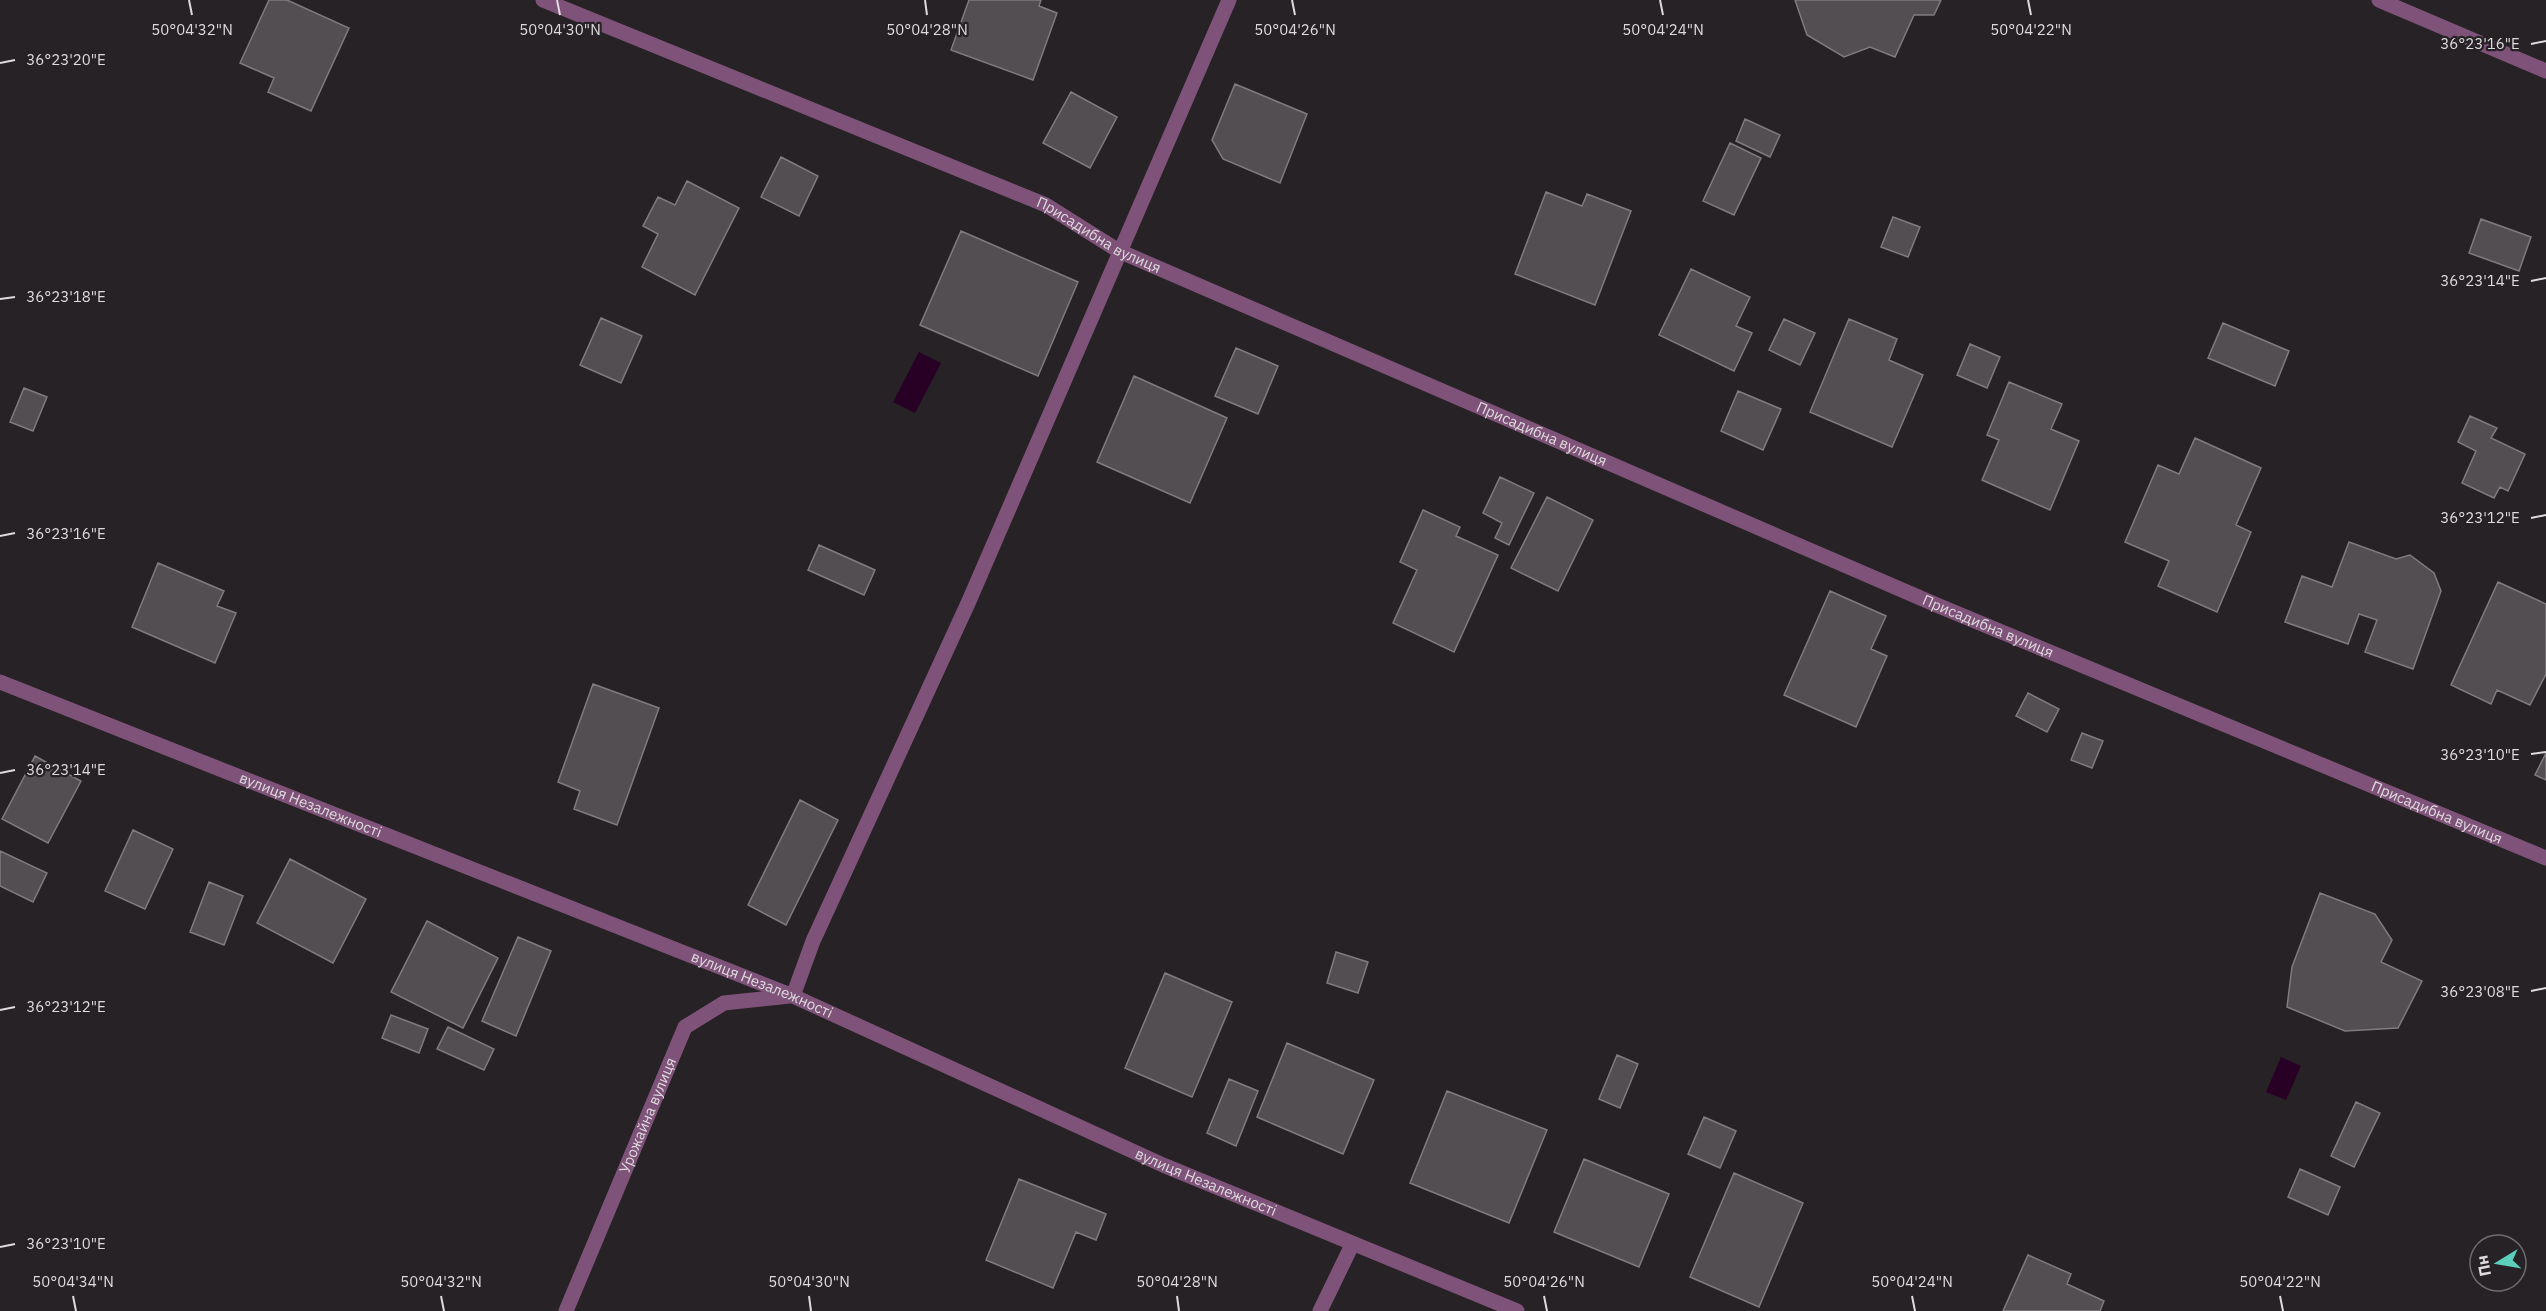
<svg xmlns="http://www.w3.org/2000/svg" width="2546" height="1311" font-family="'IBM Plex Sans',sans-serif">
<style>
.water{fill:#280025}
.building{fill:#524e52;stroke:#807b7f;stroke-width:1.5}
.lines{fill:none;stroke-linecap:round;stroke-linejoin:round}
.minor{stroke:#7f5379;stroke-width:15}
.ticks{fill:none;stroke:#dddbdd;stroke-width:2}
.labels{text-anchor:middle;stroke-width:4.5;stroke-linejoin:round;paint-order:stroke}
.street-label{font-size:15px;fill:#dddbdd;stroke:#262225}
.ticks-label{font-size:15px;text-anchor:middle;fill:#dddbdd;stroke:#262225;stroke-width:4.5;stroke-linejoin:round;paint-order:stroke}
</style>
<rect width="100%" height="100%" fill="#262225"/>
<path class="water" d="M919,352L941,363L915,413L893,402Z
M2281,1057L2301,1066L2286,1100L2266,1092Z"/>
<path class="building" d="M269,0H287L349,28L311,111L268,92L274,78L240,63Z
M969,0H1041L1039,6L1057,13L1033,80L951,50Z
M1795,0H1941L1934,15H1914L1895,57L1870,47L1844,57L1807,35Z
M1235,84L1307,114L1280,183L1223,159L1212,140Z
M1071,92L1117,117L1090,168L1043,143Z
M1745,119L1780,135L1770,157L1736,141Z
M1730,143L1761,158L1734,215L1703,201Z
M781,157L818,176L799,216L761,197Z
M687,181L739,208L695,295L642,267L658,234L643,226L658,197L675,205Z
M1546,192L1582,206L1587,194L1631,211L1595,305L1515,274Z
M1893,217L1920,227L1908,257L1881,247Z
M2481,219L2531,237L2519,271L2469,253Z
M961,231L1078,282L1038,376L920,325Z
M1691,269L1750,297L1736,326L1752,333L1734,371L1659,335Z
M601,318L642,336L621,383L580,365Z
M1784,319L1815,333L1800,365L1769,350Z
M1849,319L1897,339L1889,360L1923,375L1892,447L1810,412Z
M2223,323L2289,351L2275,386L2208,358Z
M1970,344L2000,357L1987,388L1957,375Z
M1236,348L1278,366L1258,414L1215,396Z
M1134,376L1227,418L1190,503L1097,462Z
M2009,382L2062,404L2051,429L2079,441L2050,510L1982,480L1999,440L1987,435Z
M24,388L47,397L33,431L10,422Z
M1738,391L1781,409L1763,450L1721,431Z
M2470,416L2497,428L2491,438L2525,454L2508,491L2500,487L2494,498L2462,483L2476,451L2458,442Z
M2195,438L2261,468L2236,525L2251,532L2217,612L2158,586L2169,561L2125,542L2158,465L2179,474Z
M1500,477L1534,493L1509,545L1495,538L1502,523L1483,513Z
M1547,497L1593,520L1558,591L1511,568Z
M1423,510L1460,527L1456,536L1498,555L1454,652L1393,623L1417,570L1400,562Z
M2349,542L2396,559L2410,555L2434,573L2441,591L2413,669L2365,652L2377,620L2359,614L2348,644L2285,622L2302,576L2332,587Z
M819,545L875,570L864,595L808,570Z
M158,563L224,591L217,606L236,613L215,663L132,627Z
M2498,582L2546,604V674L2530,705L2497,690L2491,704L2451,685Z
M1830,591L1886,616L1871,649L1887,656L1856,727L1784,695Z
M593,684L659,708L617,825L574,809L580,791L558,782Z
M2028,693L2059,709L2047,732L2016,716Z
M2082,733L2103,741L2092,768L2071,760Z
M2546,753V780L2535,775Z
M35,756L81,781L48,843L2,819Z
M800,800L838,820L786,925L748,905Z
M133,830L173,849L145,909L105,891Z
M0,851L47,873L33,902L0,886Z
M290,859L366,899L333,963L257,923Z
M209,882L243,896L224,945L190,932Z
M2320,893L2375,914L2392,940L2381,962L2422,981L2398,1028L2345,1031L2287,1007L2292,967Z
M427,921L498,958L463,1028L391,992Z
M518,937L551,951L516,1036L482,1021Z
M1336,952L1368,962L1358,993L1327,983Z
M1165,973L1232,1002L1192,1097L1125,1068Z
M391,1015L428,1029L419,1053L382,1038Z
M448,1027L494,1049L484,1070L437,1049Z
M1287,1043L1374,1080L1343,1154L1257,1117Z
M1617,1055L1638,1064L1620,1108L1599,1099Z
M1229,1079L1258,1091L1236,1146L1207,1133Z
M1447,1091L1547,1130L1509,1223L1410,1183Z
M2356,1102L2380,1113L2354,1167L2331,1156Z
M1704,1117L1736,1131L1720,1168L1688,1154Z
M1584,1159L1669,1194L1639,1267L1554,1232Z
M2300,1169L2340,1187L2328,1215L2288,1197Z
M1734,1173L1803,1203L1759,1307L1690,1277Z
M1019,1179L1106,1214L1096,1240L1076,1232L1053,1288L986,1260Z
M2028,1255L2071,1274L2067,1284L2104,1301L2100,1311H2003Z"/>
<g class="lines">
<g class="minor">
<path id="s1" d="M543,0L1046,205L1119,251L1939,606L2546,858"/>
<path d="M2379,0L2546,71"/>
<path id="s2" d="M0,682L793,996L1163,1165L1517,1311"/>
<path d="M793,996L813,941L969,601L1229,0"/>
<path id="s3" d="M566,1311L685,1027L724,1003L790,996"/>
<path d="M1320,1311L1352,1245"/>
</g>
</g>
<path class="ticks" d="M189,0L192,15M557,0L560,15M925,0L927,15M1292,0L1295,15M1660,0L1663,15M2028,0L2031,15M2531,44L2546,41M0,63L15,60M2531,281L2546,278M0,299L15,297M2531,518L2546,515M0,536L15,533M2531,754L2546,752M0,773L15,770M2531,991L2546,988M0,1010L15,1007M0,1247L15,1244M73,1296L76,1311M441,1296L444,1311M809,1296L811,1311M1177,1296L1179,1311M1544,1296L1547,1311M1912,1296L1915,1311M2280,1296L2283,1311"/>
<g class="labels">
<g class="street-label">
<text dy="5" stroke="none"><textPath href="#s1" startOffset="604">Присадибна вулиця</textPath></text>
<text dy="5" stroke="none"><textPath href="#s1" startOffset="1090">Присадибна вулиця</textPath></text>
<text dy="5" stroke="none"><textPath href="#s1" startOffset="1576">Присадибна вулиця</textPath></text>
<text dy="5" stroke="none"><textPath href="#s2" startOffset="334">вулиця Незалежності</textPath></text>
<text dy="5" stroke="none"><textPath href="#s1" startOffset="2062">Присадибна вулиця</textPath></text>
<text dy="5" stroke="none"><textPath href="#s2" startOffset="820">вулиця Незалежності</textPath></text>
<text dy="5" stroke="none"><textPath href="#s3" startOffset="212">Урожайна вулиця</textPath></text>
<text dy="5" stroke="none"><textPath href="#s2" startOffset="1306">вулиця Незалежності</textPath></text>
</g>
</g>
<g class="ticks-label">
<text x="192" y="35">50°04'32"N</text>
<text x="560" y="35">50°04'30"N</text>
<text x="927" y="35">50°04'28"N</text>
<text x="1295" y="35">50°04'26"N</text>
<text x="1663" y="35">50°04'24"N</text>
<text x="2031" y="35">50°04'22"N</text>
<text x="2480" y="49">36°23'16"E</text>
<text x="66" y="65">36°23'20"E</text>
<text x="2480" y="286">36°23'14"E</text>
<text x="66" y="302">36°23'18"E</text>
<text x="2480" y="523">36°23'12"E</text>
<text x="66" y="539">36°23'16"E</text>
<text x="2480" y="760">36°23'10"E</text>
<text x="66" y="775">36°23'14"E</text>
<text x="2480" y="997">36°23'08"E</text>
<text x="66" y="1012">36°23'12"E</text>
<text x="66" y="1249">36°23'10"E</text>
<text x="73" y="1287">50°04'34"N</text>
<text x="441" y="1287">50°04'32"N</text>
<text x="809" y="1287">50°04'30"N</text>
<text x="1177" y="1287">50°04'28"N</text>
<text x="1544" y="1287">50°04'26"N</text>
<text x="1912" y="1287">50°04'24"N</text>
<text x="2280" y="1287">50°04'22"N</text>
</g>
<g transform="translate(2498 1263) rotate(259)"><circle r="28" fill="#262225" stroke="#6f6c6f" stroke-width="1.5"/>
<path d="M0-4.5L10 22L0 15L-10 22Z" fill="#5bcebc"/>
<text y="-9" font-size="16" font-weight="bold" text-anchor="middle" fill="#dddbdd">Пн</text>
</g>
</svg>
